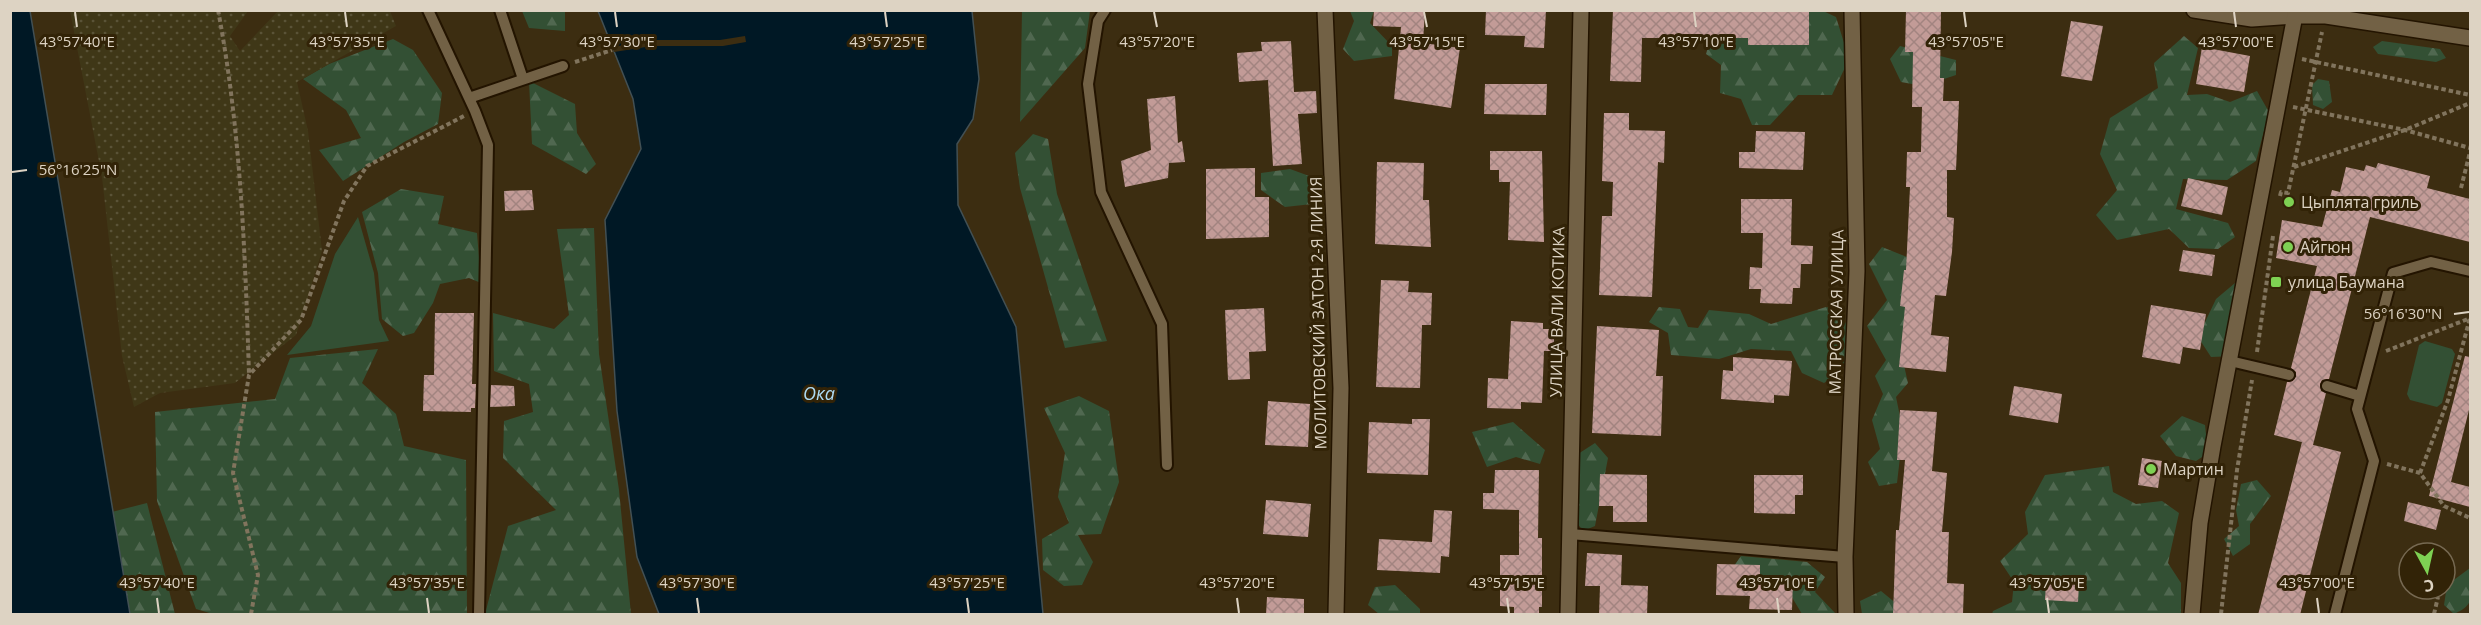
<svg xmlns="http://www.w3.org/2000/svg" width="2481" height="625" font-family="'Open Sans',sans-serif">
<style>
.grass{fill:#335034}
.forest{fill:url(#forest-firs)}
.sand{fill:url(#sand-dots)}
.water{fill:#001825;stroke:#425054;stroke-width:1.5}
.pier{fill:#3c2d11}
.building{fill:url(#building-cross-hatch)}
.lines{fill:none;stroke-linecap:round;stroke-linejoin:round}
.lane-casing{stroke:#231400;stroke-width:14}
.street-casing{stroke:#231400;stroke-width:18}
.secondary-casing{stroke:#231400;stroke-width:18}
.path{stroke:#81745d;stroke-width:4;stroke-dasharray:4.5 3;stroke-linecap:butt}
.lane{stroke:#726145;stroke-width:10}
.street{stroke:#726145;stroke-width:15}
.secondary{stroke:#726145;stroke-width:15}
.ticks{fill:none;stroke:#ddd3c3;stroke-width:2}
.poi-dot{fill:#7ed153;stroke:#322307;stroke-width:2}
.labels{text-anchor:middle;stroke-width:6;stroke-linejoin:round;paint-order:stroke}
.poi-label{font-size:16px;fill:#ddd3c3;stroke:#322307;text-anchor:start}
.street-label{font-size:16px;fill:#ddd3c3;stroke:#322307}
.water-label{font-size:18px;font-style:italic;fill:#addbf5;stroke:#322307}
.ticks-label{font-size:15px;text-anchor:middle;fill:#ddd3c3;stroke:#322307;stroke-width:6;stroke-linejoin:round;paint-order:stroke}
</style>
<defs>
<pattern id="forest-firs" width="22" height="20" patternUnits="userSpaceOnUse" patternTransform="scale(1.5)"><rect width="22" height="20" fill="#335034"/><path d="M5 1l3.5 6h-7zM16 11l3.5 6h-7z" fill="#506850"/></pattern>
<pattern id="sand-dots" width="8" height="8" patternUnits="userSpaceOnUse" patternTransform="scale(1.5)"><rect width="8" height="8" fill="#3f3717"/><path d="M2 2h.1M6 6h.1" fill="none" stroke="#5a5337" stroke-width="1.8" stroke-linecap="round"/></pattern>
<pattern id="building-cross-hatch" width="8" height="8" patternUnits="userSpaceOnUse" patternTransform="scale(1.5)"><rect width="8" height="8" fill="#c29b97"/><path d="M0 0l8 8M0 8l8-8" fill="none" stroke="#a28480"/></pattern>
</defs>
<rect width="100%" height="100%" fill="#3c2d11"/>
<path class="grass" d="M358,217L374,273L379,320L389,341L287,355L311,326L335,254Z
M2425,341L2452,349L2455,354L2442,403L2437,407L2410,400L2407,394L2419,345Z"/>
<path class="forest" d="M1821,10L1836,17L1849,59L1832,95H1798L1770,125H1752L1741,99L1720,93L1721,65L1706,54L1709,44L1731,42L1743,11Z
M522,11H565V31L529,28Z
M1022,11H1090L1085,48L1020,122Z
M1350,11H1374L1370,23L1392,46V56L1354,61L1343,49L1354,21Z
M2184,36L2198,48L2187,95L2207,94L2230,102L2257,91L2269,112L2256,161L2227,180L2183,179L2176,209L2228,223L2235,237L2218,249L2189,248L2169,229L2117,240L2096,215L2117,190L2100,154L2110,118L2158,88L2154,63Z
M393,39L413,50L442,93L438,124L404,142L343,181L319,150L361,138L346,110L303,79L329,64Z
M2382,41L2440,49L2446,58L2436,62L2378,54L2373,47Z
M1900,46L1956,60V75L1923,86L1901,82L1890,59Z
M2318,79L2329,81L2332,102L2323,109L2313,105L2312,85Z
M529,81L575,104L577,133L596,164L586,174L532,144Z
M1033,134L1048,139L1057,194L1107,341L1065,348L1020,188L1015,153Z
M1290,169L1312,177V204L1285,207L1261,190V173Z
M401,189L444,196L438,224L477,233L481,283L469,278L440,284L433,303L414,333L403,336L382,319L378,273L362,212Z
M594,228L599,354L619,490L631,614H485L508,526L556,510L503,458L504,421L533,412L529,384L494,371L493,313L554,329L569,315L557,229Z
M1882,247L1907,257L1926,317L1903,361L1908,383L1896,397L1903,431L1897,483L1879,486L1868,462L1880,449L1872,420L1883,394L1875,376L1886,360L1867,326L1887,300L1869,264Z
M2235,283L2249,295L2234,356L2211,357L2198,337L2216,299Z
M1659,307L1680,309L1688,327L1698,328L1709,310L1749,314L1771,324L1826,307L1841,311L1850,335L1849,364L1824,383L1802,373L1791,351L1751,349L1719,359L1671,355L1668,333L1649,322Z
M378,349L362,383L396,414L404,446L466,460L467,614H213L196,609L157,501L155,412L275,399L290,358Z
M1079,396L1109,411L1119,482L1101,534L1078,535L1093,562L1082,585L1064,586L1043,570L1042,539L1069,523L1058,497L1065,453L1044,408Z
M2182,416L2205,425L2208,453L2196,461L2176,456L2160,436Z
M1513,422L1545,450L1540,464L1516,457L1487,467L1472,432Z
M1595,443L1608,458L1595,526L1583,531L1572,516L1578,454Z
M2109,466L2113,492L2136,504L2162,501L2179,513L2168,563L2181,583V614H1992L1993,611L2012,602L2014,582L2000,561L2028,534L2025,512L2045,475Z
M2257,480L2271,496L2250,524V544L2233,556L2224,539L2239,526L2236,510L2241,484Z
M147,503L175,614H115L100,515Z
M1741,556L1807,562L1825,577L1815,592L1836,614H1802L1787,589L1745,585L1730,571Z
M2470,568C2471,592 2478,604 2454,614L2444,605L2447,585Z
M1395,585L1420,609V614H1379L1368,605L1375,587Z
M1881,591L1903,609V614H1862L1860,601Z"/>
<path class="sand" d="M70,11H248L230,36L240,51L278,11H390L396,26L297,82L308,131L322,251L296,335L235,383L160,393L134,407L122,356L102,177Z"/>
<path class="water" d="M10,11H30L130,614H11Z
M598,11H972L979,79L973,119L957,144L958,205L1016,327L1043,614H659L637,557L617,411L605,220L641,149L633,99Z"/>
<path class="pier" d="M745,36L746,42L723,46H652L614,52L612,47L655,40H720Z"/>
<path class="building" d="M1374,10H1425L1423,43L1460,48L1451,108L1394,99L1401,27L1373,26Z
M1486,10H1546L1544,48L1524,47L1525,36L1485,35Z
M1613,10L1809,11V45H1748V38H1642L1641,82L1610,81Z
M1906,10H1941L1940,78H1944L1943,101H1959L1956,170H1947V217L1954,218L1952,252L1946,296L1935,295L1931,335L1949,337L1946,372L1899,367L1905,307L1900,306L1904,270H1906L1910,187H1906L1907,152H1921L1922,107H1912L1913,52H1905Z
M2071,21L2103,26L2092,81L2061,76Z
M1291,41L1294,92L1316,91L1317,113L1298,114L1302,164L1273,166L1268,80L1239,82L1237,53L1262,51L1261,42Z
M2202,47L2250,56L2244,92L2196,84Z
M1485,84H1547L1546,115L1484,114Z
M1175,96L1178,143L1182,141L1185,162L1169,163L1168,178L1125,187L1121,161L1151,150L1147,99Z
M1604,113H1629V130L1665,131L1664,163L1658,162L1652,297L1599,295L1602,216H1612L1613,182L1602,181Z
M1756,131L1805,132L1803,170L1739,168V152H1755Z
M1490,151H1542L1544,242L1508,240L1510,182H1499V170H1490Z
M1377,162L1424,163L1423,200H1429L1431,247L1375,244Z
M2378,163L2430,176L2427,188L2470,199V242L2370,217L2329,379L2322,380L2320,384L2321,391L2326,393L2313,445L2274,435L2287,382L2296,377V372L2291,368L2317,266L2276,258L2282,220L2322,227L2332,190L2340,192L2346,167L2364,171L2366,165L2376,168Z
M1255,168V197H1269V237L1206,239V169Z
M2188,178L2228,187L2222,215L2181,206Z
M532,190L534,210L505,211L504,191Z
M1741,199H1792L1791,245L1813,246L1812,264H1801L1800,288H1793L1792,304L1760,303L1761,289H1749L1750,267L1762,268L1763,233H1741Z
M2183,250L2215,255L2212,276L2179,271Z
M1381,280L1409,281L1408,292L1432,293L1431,325H1422L1420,388L1376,387Z
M2151,305L2206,314L2200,350L2183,347L2180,364L2142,357Z
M1264,308L1266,351L1249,352L1250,379L1228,380L1225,310Z
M435,313H474L472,384H476L475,408H471V412L423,411L424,375H434Z
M1511,321L1543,323V329H1554V351H1544L1542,403L1521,402V409L1487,408L1488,378L1508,379Z
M1597,326L1659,330L1656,376H1663L1661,436L1592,433Z
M2465,356L2470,357V406L2451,482L2470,487V507L2429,496Z
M1733,357L1792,361L1789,396L1774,395V403L1721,399L1723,370L1733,371Z
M491,385L514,386L515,406L490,407Z
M2014,386L2062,394L2058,423L2009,415Z
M1268,401L1310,404L1308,447L1265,445Z
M1900,410L1937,412L1932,471L1947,473L1942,532H1949L1947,583L1964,584L1963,614L1893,615L1896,530H1899L1905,460H1897Z
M1412,419H1430L1428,475L1367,473L1369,422L1412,424Z
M2302,442L2341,452L2300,615H2258Z
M2142,458L2162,461L2158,488L2138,485Z
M1495,470H1539L1538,538H1542V607H1539V615H1514V607L1500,606V555H1519V510L1483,509V493H1494Z
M1600,474L1647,475V522H1613V506H1599Z
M1754,475H1803V495H1795V514L1754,513Z
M1266,500L1311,504L1308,537L1263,534Z
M2408,502L2441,510L2436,530L2404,521Z
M1434,510L1452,511L1449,557L1441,556L1440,573L1377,570L1379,539L1432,542Z
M1587,553L1622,555L1621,585L1648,586L1647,615H1599L1600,586H1585Z
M1717,564L1760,565V581L1793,582L1792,610L1749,609L1750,596L1716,595Z
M2046,581L2079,584L2078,602L2045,600Z
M1267,597L1304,599V615H1266Z"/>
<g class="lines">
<g class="lane-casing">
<path id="lane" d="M428,10L475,111L488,145L479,614
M500,10L523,79
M1105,10L1098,21L1088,84L1101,192L1162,324L1167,465
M469,98L563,66
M2230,361L2289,375
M2327,386L2360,396
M1570,534L1845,557
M2335,614L2374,461L2357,409L2393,273L2431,262L2470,271"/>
</g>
<g class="street-casing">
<path id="street" d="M1325,10L1341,388L1336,614
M2194,10L2252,19L2295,16
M1568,614L1581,10
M1846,614L1845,557L1857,271L1852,10"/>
</g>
<g class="secondary-casing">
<path id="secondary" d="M2295,16H2326L2470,38
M2192,614L2200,523L2213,446L2296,10"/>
</g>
<path class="path" d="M218,10C241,131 245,252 249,374
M2302,59L2470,95
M575,62L612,50
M2293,107L2405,130L2470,148
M2294,167L2405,130L2470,103
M2461,188L2470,152
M2280,196L2281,192L2288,193L2322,32
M2386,351L2468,319
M2257,352L2273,236
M2387,464L2420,473L2444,506L2470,518
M2420,473L2448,400L2470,318
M251,614L258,575L233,473L249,375L301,320L344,201L367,166L464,116
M2221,614L2237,470L2252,380
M2434,614L2438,597"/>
<use href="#lane" class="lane"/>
<use href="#street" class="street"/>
<use href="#secondary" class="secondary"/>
</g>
<path class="ticks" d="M75,12L77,27M345,12L347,27M615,12L617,27M885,12L887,27M1154,12L1157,27M1424,12L1427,27M1694,12L1696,27M1964,12L1966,27M2234,12L2236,27M12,172L27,170M2454,314L2469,312M157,598L159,613M427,598L429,613M697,598L699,613M967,598L969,613M1237,598L1239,613M1507,598L1509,613M1777,598L1779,613M2047,598L2049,613M2317,598L2319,613"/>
<g class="poi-dot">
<circle cx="2289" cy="202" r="6"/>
<circle cx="2288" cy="247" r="6"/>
<rect x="2270" y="276" width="12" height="12" rx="3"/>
<circle cx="2151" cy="469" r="6"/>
</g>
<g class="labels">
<g class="poi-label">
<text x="2301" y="208">Цыплята гриль</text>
<text x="2300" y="253">Айгюн</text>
<text x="2288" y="288">улица Баумана</text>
<text x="2163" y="475">Мартин</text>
</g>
<g class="street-label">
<text transform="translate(1557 312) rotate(-89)" y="6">УЛИЦА ВАЛИ КОТИКА</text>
<text transform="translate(1836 312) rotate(-89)" y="6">МАТРОССКАЯ УЛИЦА</text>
<text transform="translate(1318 313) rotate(-91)" y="6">МОЛИТОВСКИЙ ЗАТОН 2-Я ЛИНИЯ</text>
</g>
<g class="water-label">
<text x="819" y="400">Ока</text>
</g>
</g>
<g class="ticks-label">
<text x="77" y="47">43°57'40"E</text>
<text x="347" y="47">43°57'35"E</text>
<text x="617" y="47">43°57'30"E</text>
<text x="887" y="47">43°57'25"E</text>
<text x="1157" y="47">43°57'20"E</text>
<text x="1427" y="47">43°57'15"E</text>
<text x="1696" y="47">43°57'10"E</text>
<text x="1966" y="47">43°57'05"E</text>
<text x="2236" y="47">43°57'00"E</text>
<text x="78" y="175">56°16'25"N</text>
<text x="2403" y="319">56°16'30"N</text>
<text x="157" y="588">43°57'40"E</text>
<text x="427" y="588">43°57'35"E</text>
<text x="697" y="588">43°57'30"E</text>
<text x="967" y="588">43°57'25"E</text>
<text x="1237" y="588">43°57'20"E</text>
<text x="1507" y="588">43°57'15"E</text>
<text x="1777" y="588">43°57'10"E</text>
<text x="2047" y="588">43°57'05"E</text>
<text x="2317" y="588">43°57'00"E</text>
</g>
<rect width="2481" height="625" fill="none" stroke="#ddd3c3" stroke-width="24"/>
<g transform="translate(2427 571) rotate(172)"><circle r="28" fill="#322307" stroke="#766952" stroke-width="1.5"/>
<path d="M0-4.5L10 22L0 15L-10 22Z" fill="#7ed153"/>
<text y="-9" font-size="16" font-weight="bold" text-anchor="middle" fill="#ddd3c3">С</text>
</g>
</svg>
